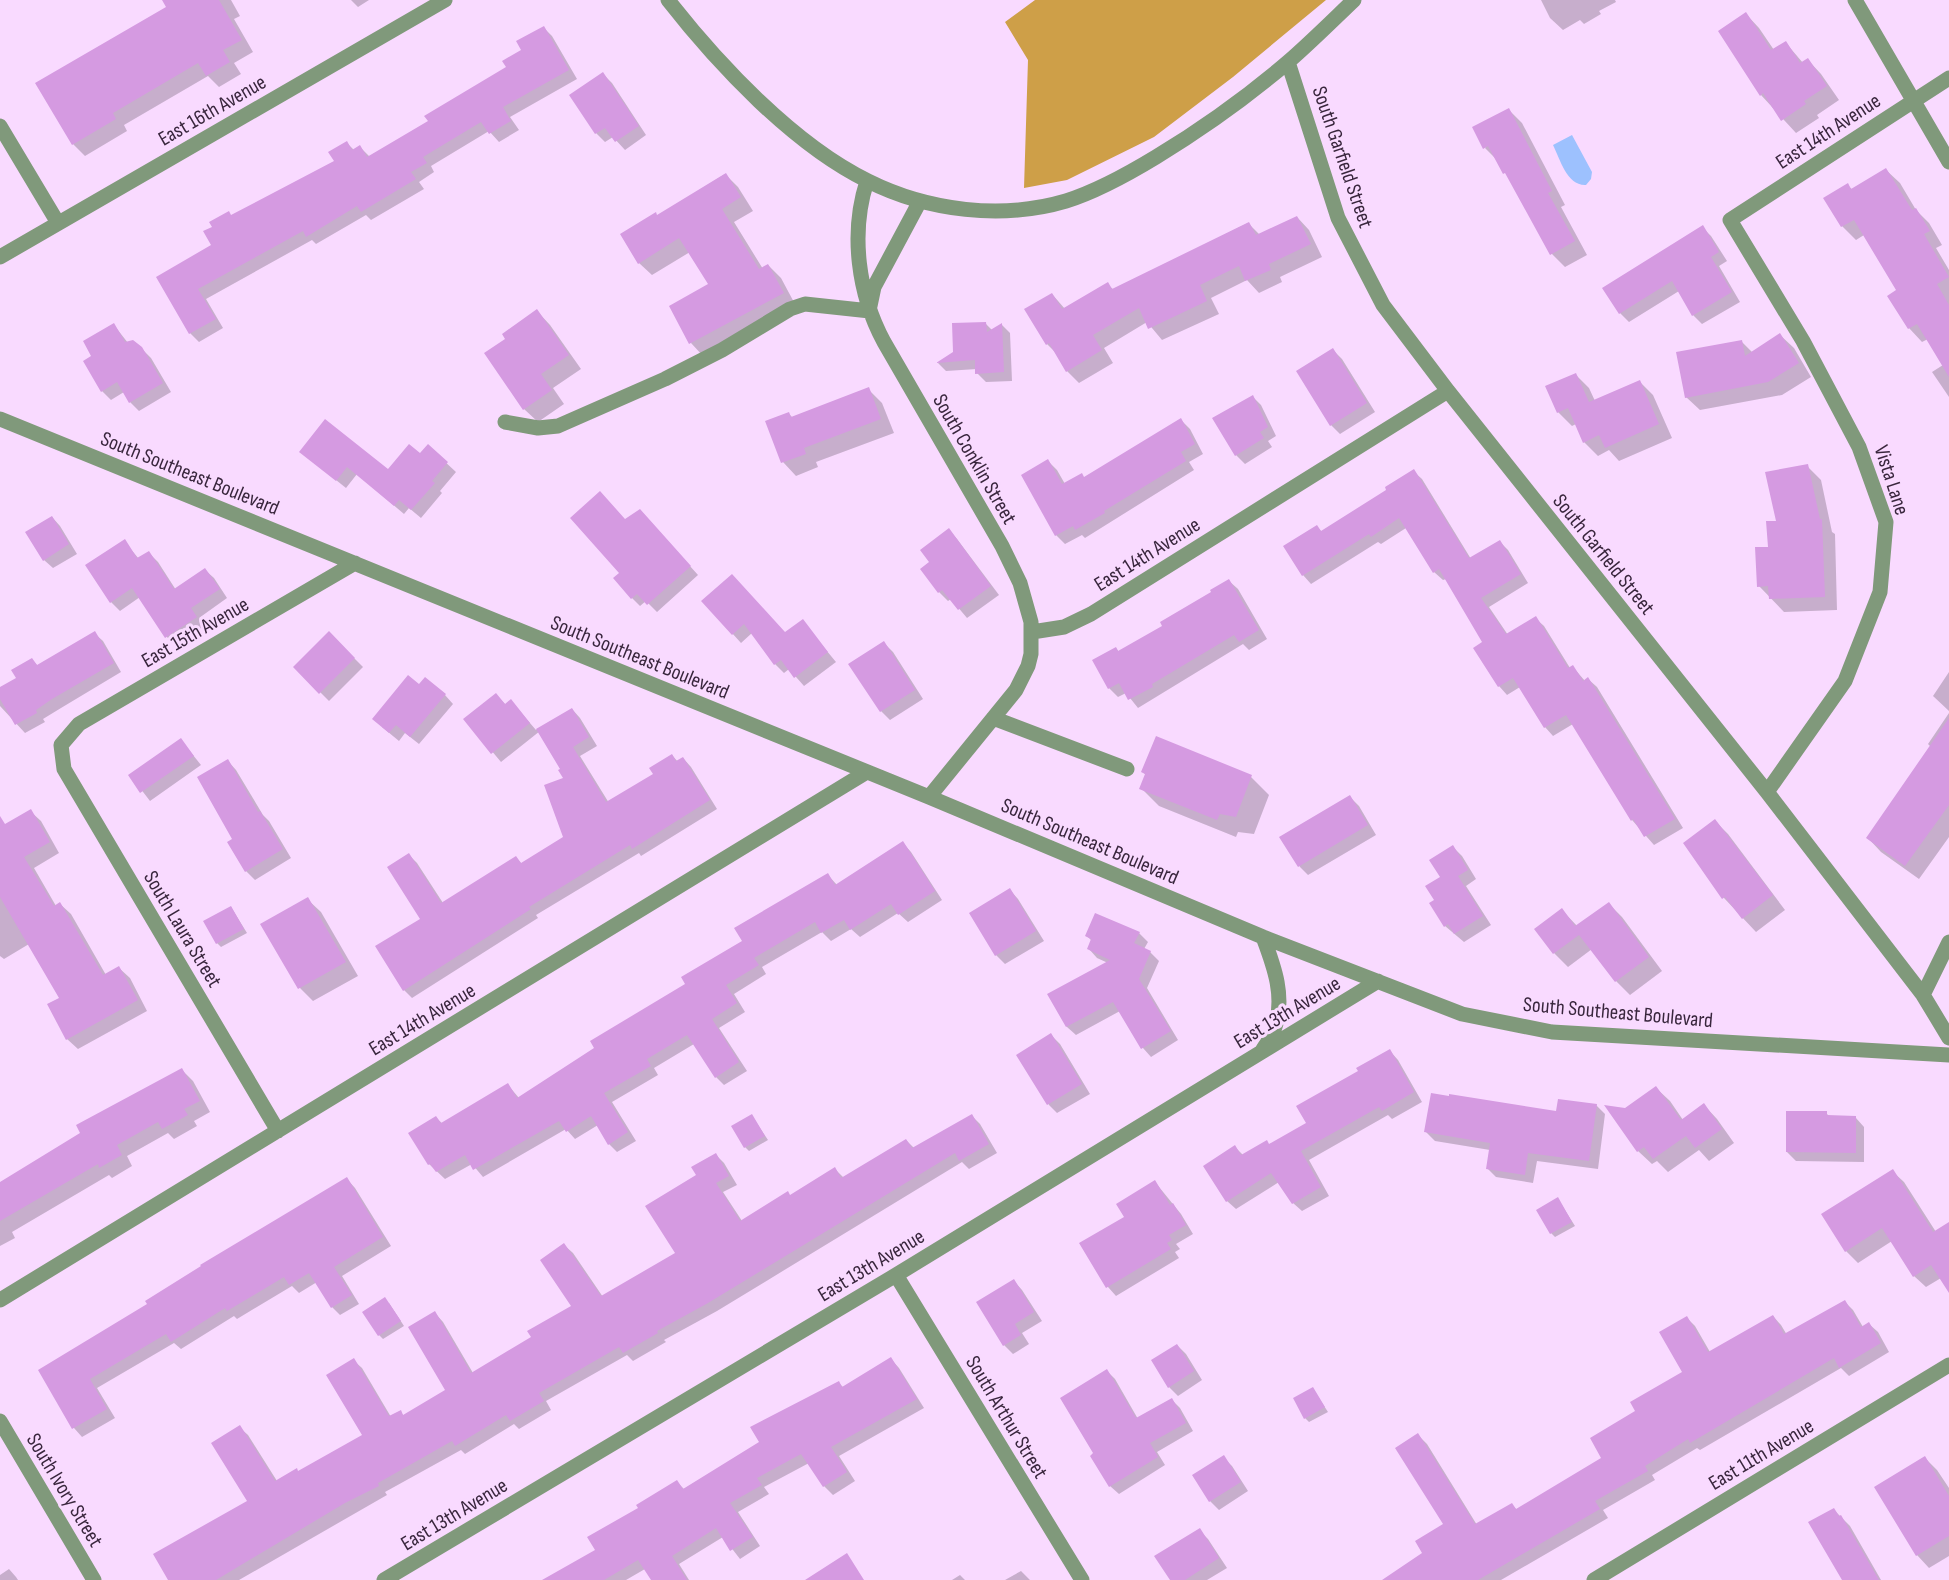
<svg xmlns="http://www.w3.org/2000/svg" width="1949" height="1580" font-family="'Sofia Sans Condensed',sans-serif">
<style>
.forest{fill:#ce9f48}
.water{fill:#9dc1fe}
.shadow{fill:#0003}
.building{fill:#d59ae1}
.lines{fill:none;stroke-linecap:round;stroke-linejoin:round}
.minor{stroke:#80997b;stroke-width:15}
.labels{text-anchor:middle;stroke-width:6;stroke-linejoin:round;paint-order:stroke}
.street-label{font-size:21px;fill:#39263d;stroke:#f9daff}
</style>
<rect width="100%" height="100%" fill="#f9daff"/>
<path class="forest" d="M1035,0H1326L1233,77L1154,137L1067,180L1024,188L1028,60L1005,22Z"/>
<path class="water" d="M1572,135L1592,172L1591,179L1586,185C1567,186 1560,159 1553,145Z"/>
<path class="shadow" d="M178,0H231L240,16L234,19L253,52L234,63L241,74L219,87L208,76L124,125L127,131L85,156L73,144Z
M351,0H369L358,7Z
M1541,0H1615L1616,2L1599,11L1601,14L1584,24L1580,20L1563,30L1550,18Z
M1746,14L1759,28L1774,50L1786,43L1803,63L1808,60L1821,74L1839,100L1817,115L1819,118L1796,133L1761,95Z
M543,27L552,36L577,79L510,117L519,130L499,142L489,131L431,166L434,172L419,182L424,189L371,220L366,215L316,244L312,240L206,299L223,328L199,342L190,333L158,278L213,246L232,217L336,162L347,143L354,150L360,147L370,157L430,121L508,67Z
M603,74L612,83L646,135L625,150L613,137L605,142L596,133L571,95Z
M1508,109L1522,123L1565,205L1561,207L1587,255L1565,267L1552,254L1510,179L1497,160L1485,148Z
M1886,170L1900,183L1916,210L1929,223L1942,245L1936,248L1949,270V397L1932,372L1943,365L1928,339L1922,342L1909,328L1898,291L1864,235L1856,240L1842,226L1826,198L1847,185L1853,190Z
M725,174L738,187L753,211L734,222L763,269L768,265L781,278L796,306L703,356L691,343L710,284L690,252L652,275L639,263L657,217Z
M1297,217L1309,230L1322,257L1280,277L1282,282L1259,293L1247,280L1211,298L1219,314L1162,340L1147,322L1104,348L1113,363L1079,383L1067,371L1056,353L1047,344L1052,294L1065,309L1107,284L1114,290L1248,223L1260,235Z
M1702,227L1711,236L1727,261L1719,266L1740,302L1702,324L1693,315L1679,291L1629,322L1620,313L1604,289Z
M537,311L550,325L581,369L553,388L564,404L538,422L524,409L507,339Z
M986,324L992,330L1002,325L1010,333L1012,381L986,382L977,373V369L946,371L938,363L955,353Z
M114,325L128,343L141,348L151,358L171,392L139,411L130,402L124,392L111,400L102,391L93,356Z
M1780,335L1794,348L1811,377L1782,395L1700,410L1686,397L1741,341L1753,353Z
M1333,350L1342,359L1375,412L1340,434L1331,425Z
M1575,374L1589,388L1595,401L1640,382L1653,395L1672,438L1619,461L1609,450L1598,456L1584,442L1576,424L1572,426L1558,412Z
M868,389L882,403L894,433L816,462L818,467L796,476L783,462L789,414L793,418Z
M1252,396L1261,405L1276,436L1268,441L1272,447L1245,464L1236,455Z
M1181,420L1190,429L1203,454L1189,462L1194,470L1085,538L1082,535L1065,544L1056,535L1023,476L1048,461L1057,470L1065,484L1085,478Z
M428,446L456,472L440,491L442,493L421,518L409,508L404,514L357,474L346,488L301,452L388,471L420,456Z
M1807,466L1821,480L1832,532L1835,534L1837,610L1784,612L1759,586L1778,522Z
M1413,471L1422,479L1471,559L1500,542L1508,550L1528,583L1489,607L1508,635L1535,618L1544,626L1570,668L1573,667L1585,681L1588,679L1597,687L1683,828L1654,845L1632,820L1573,724L1553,736L1545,727L1520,687L1507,695L1499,686L1484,643L1446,579L1443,580L1434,572L1406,528L1381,544L1378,542L1311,584L1303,575L1317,527L1322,532L1388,490Z
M52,517L60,526L77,554L53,568L44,560Z
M648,519L698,575L657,612L646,601L640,606L632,598L621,573L625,521Z
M949,530L957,539L999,595L967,618L951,599L948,601L939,592L931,562Z
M124,541L139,559L149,553L158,562L176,590L205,570L214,578L227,598L199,618L205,626L175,646L167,637L140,597L120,611L111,602Z
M1229,581L1238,589L1267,639L1249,650L1243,644L1138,708L1126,693L1118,697L1109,688L1116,648L1119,652L1164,627Z
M704,602L785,634L802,621L836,662L804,686L789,669L784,673L775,664L752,633L741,643Z
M94,633L103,641L121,672L61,708L43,719L45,722L25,733L0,706V689L18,679L32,660L38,666Z
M329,633L363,667L329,701L295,667Z
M884,643L893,652L923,699L890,720L881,711L851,665Z
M1949,672V711L1933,696Z
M420,686L445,695L453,704L419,744L405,733L399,741L382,727Z
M496,695L506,705L511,701L536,730L572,709L580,718L597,746L580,756L609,803L655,774L672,755L678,762L683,758L691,767L717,809L641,856L639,853L536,915L538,918L412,998L404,990L422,919L409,855L417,863L443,903L516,858L522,864L565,838L566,779L540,731L501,762L465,719Z
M1949,713V837L1919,879L1881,852L1868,838L1931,747L1928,744Z
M181,740L201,765L150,801L130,775Z
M228,761L236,770L263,815L269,821L291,858L255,880L246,871L229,843L234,839Z
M1143,772L1251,777L1269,795L1254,834L1238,832L1236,837L1159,806L1141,788L1146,775Z
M1350,797L1359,806L1376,835L1308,875L1300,867L1282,837Z
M30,811L41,821L59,853L34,868L56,906L60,904L71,914L106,975L119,968L130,978L147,1011L78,1049L67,1039L61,998L29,944L4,959L0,956V829Z
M1715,821L1728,834L1785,910L1756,932L1724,898Z
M903,843L911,852L942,900L908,922L898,913L860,937L851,929L831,941L822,932L762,967L766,974L734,994L745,1012L719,1028L747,1071L724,1085L716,1077L694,1044L654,1068L658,1075L612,1102L636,1141L617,1152L609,1144L598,1125L575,1139L566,1129L483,1177L472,1164L445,1179L429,1164L436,1118L443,1124L508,1085L519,1098L596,1049L687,985L828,875L837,885Z
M1453,847L1462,856L1476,879L1466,886L1491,925L1464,942L1445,926L1436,901Z
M1010,890L1018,899L1044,941L1005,964L996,955Z
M307,899L321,912L358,976L313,1001L300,988Z
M1609,904L1622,917L1662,971L1630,995L1616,981L1592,949L1568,967L1554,953L1562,910L1578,927Z
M231,907L247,933L221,947L217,943Z
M1139,933L1148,942L1144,949L1150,952L1159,961L1147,988L1178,1040L1151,1057L1143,1048L1120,1011L1076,1035L1067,1027L1049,994L1108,963L1097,958L1089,949L1092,941L1087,936Z
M1051,1035L1060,1044L1090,1094L1057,1113L1049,1105L1018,1055Z
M1390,1051L1398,1060L1422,1102L1392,1119L1388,1115L1309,1160L1329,1196L1302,1211L1293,1203L1279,1182L1236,1209L1227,1201L1235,1147L1243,1155L1270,1145L1308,1123L1360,1071Z
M182,1070L193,1081L210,1112L194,1121L197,1126L174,1139L168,1133L127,1156L132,1166L112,1178L109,1175L12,1232L15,1238L0,1246V1184Z
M1656,1088L1670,1101L1683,1120L1704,1105L1717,1119L1734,1143L1709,1161L1699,1150L1668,1172L1657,1161L1652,1164L1638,1151L1626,1110Z
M1596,1105L1605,1114L1598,1169L1537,1161L1533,1183L1496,1177L1487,1168L1490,1150L1435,1141L1426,1132L1557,1113Z
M1826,1113L1830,1117L1856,1118L1864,1127V1162L1796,1161L1787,1152Z
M752,1116L768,1140L749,1151L745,1147Z
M972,1116L980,1124L997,1153L969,1169L962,1162L717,1311L664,1340L666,1342L633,1361L627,1355L546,1401L551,1410L519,1429L514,1424L465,1454L461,1450L385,1492L387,1495L239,1580H170L249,1502L239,1427L248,1435L277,1481L299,1472L364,1435L353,1360L362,1368L391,1417L400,1412L404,1416L447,1390L435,1313L443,1322L473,1373L533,1337L573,1306L564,1245L573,1253L603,1297L677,1254L698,1176L716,1155L724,1163L737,1185L723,1192L742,1221L791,1197L835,1169L844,1178L906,1140L914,1148Z
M1892,1171L1904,1182L1936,1232L1949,1223V1286L1941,1278L1926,1287L1914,1276L1892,1241L1858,1263L1846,1251Z
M347,1179L355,1188L391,1246L342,1276L359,1304L340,1315L332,1307L317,1282L299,1293L292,1286L237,1319L234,1316L181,1349L174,1343L97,1388L115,1418L82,1437L74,1428L40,1371L149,1305Z
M1155,1182L1181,1214L1193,1234L1176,1244L1180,1249L1175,1252L1179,1258L1116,1296L1108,1287L1081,1244L1126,1218Z
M1558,1199L1575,1226L1555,1237L1551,1233Z
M1014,1281L1022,1290L1042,1321L1022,1333L1029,1344L1013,1354L1004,1345Z
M1845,1302L1853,1310L1863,1327L1869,1324L1878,1332L1889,1352L1849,1376L1841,1368L1700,1450L1697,1448L1652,1475L1655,1480L1603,1510L1608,1518L1501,1580H1385L1424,1554L1445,1525L1418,1435L1427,1444L1477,1525L1512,1505L1517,1510L1603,1458L1637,1412L1684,1373L1687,1318L1695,1326L1710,1352L1773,1316L1781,1325L1787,1335Z
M389,1303L404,1326L383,1339L379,1335Z
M1177,1345L1186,1354L1202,1380L1178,1396L1169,1387Z
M891,1359L899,1368L924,1408L839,1456L855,1481L833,1495L824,1486L809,1463L764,1487L769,1494L738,1512L760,1546L740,1559L723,1537L679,1564L689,1580H653L645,1569L626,1580H545L597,1551L640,1509L677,1482L684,1489L761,1443L838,1382L844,1388Z
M1107,1371L1115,1379L1138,1419L1172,1400L1180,1408L1193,1431L1157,1452L1165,1465L1119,1494L1110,1486L1095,1454Z
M1313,1389L1328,1412L1309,1422L1305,1418Z
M1223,1457L1232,1466L1248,1491L1219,1510L1210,1501Z
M1925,1458L1937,1470L1949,1488V1556L1929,1568L1917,1555L1876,1487Z
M1833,1509L1850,1526L1881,1580H1844Z
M1199,1530L1208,1539L1227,1568L1207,1580H1171Z
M9,1569L16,1577L18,1580H0V1575Z
M1021,1571L1030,1580H1005Z
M960,1575L965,1580H952Z"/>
<path class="building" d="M162,0H219L242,40L223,50L230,62L206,76L198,63L113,113L116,119L72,145L35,83L166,7Z
M1746,12L1771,50L1786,41L1800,63L1808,58L1827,86L1804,101L1806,104L1781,121L1763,93L1760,96L1718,31Z
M544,26L569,70L503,107L511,121L489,134L481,122L423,157L427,163L411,172L416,179L361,212L357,206L306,237L303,231L198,289L216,319L189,334L156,277L211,245L203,231L212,227L209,222L229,211L231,215L334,161L328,152L347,141L352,150L360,145L367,157L428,121L424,116L506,67L502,61L521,50L516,41Z
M603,72L639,126L615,142L605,128L595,134L569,95Z
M1509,108L1552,191L1548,193L1575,241L1550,255L1505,173L1503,174L1488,146L1483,149L1472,127Z
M1886,168L1912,210L1916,208L1930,231L1924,234L1949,277L1937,284L1949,305V377L1917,324L1908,329L1887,296L1896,290L1854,220L1841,227L1823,198L1848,183L1851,189Z
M726,173L741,197L722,209L759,269L768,264L784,293L689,344L669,306L708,284L679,238L638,264L620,234L656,212L657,215Z
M1297,216L1311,244L1269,264L1271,270L1245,281L1239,266L1200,285L1207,301L1148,329L1139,308L1093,335L1102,350L1066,372L1049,343L1046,345L1024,309L1052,293L1062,309L1108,282L1112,289L1249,222L1256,235Z
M1703,225L1719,252L1711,257L1732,292L1692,316L1672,281L1619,314L1602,288Z
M537,309L569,355L541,374L552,390L523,410L484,353L505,339L502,334Z
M986,322L987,332L1002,323L1004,372L975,374V360L936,363L953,352L952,323Z
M114,323L125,342L133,340L142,347L163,383L129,403L117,382L101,392L83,361L91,356L83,341Z
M1780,333L1799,363L1768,382L1685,398L1676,352L1742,340L1745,356Z
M1333,348L1367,403L1330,426L1296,371Z
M1576,373L1589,402L1640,380L1659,424L1605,448L1599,435L1583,443L1568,408L1557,413L1545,386Z
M869,387L881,419L804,448L806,454L781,463L765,421L789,412L791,417Z
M1253,395L1268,427L1260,432L1264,438L1235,456L1212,418Z
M1181,418L1195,444L1181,452L1186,461L1104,511L1105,513L1075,530L1073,526L1055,536L1021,475L1048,459L1062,484L1082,473L1084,477Z
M325,419L388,469L409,444L420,453L428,444L448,462L432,481L435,483L411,510L399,500L394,506L347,467L336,481L299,452Z
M1808,464L1820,519H1822L1825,597L1769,599L1768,586L1757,587L1755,547H1768L1766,521H1776L1765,472Z
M1414,469L1469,558L1500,540L1521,574L1481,598L1506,634L1536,616L1568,668L1573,665L1583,681L1588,677L1675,819L1644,837L1633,819L1631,821L1566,715L1544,728L1513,678L1498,687L1473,648L1482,642L1439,569L1433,573L1399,518L1371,537L1369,534L1302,576L1283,546L1317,525L1321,531L1386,490L1385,487Z
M600,491L625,519L640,509L691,566L647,605L637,594L631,599L613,578L619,573L570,518Z
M52,516L69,544L43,561L25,532Z
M949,528L991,586L958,610L942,590L938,593L920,569L929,562L920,550Z
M125,539L137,558L149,551L174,589L205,568L220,589L191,608L197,617L165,638L132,588L110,603L85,565Z
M732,574L785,632L803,619L828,652L794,678L781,660L774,665L744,624L732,635L701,601Z
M1229,579L1259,630L1239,642L1234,635L1152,684L1153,687L1128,700L1119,683L1108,689L1092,660L1116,647L1118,651L1162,626L1160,622L1211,592L1210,590Z
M95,631L114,663L52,699L36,710L37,713L15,725L0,699V687L16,678L11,670L32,658L37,665Z
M329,631L355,658L319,694L293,667Z
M884,641L915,690L880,712L848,664Z
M408,675L419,684L425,677L446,694L410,737L396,725L389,733L372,719Z
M496,693L505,704L511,699L530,723L491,754L463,719Z
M572,708L589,737L573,747L606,802L653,774L649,768L672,754L676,761L683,757L710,800L632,849L630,845L529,907L531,909L403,991L375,946L420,919L387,867L409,853L441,903L516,856L521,863L563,837L544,785L563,778L558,770L560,769L536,729Z
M1949,718V805L1905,866L1866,838Z
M1156,736L1252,775L1236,817L1220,814L1217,820L1139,789L1145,774L1141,772Z
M181,738L194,756L140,793L128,775Z
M228,759L258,812L260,811L283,849L245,872L227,842L232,839L197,777Z
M1350,795L1368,825L1298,867L1279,837Z
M31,809L50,842L24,857L54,906L60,902L103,975L119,966L138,1000L66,1040L47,1004L59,998L0,897V816L5,824Z
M1715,819L1773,895L1742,919L1725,897L1722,899L1683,843Z
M903,841L935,891L898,915L891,904L850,930L844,920L821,933L815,922L754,958L759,965L726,985L737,1003L712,1019L739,1062L715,1078L687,1035L647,1059L651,1066L604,1093L628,1132L608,1145L591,1116L566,1132L559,1121L473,1170L465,1155L436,1172L430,1164L428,1165L408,1133L436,1116L441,1123L508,1083L517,1098L594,1048L590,1041L685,984L681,977L742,941L734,928L828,873L835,885Z
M1453,845L1468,870L1458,876L1483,916L1454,934L1448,924L1444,927L1429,903L1434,900L1425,886L1440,877L1429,860Z
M1010,888L1036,931L995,956L969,913Z
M308,897L346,962L298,989L260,924Z
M1609,902L1649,957L1615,982L1579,935L1553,954L1534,929L1562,908L1575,926Z
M231,906L244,929L216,944L203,921Z
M1095,913L1140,932L1134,943L1151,951L1139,979L1171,1031L1141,1049L1113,1002L1066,1027L1047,994L1110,960L1087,949L1091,939L1085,936Z
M1051,1033L1082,1084L1047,1105L1016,1055Z
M1390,1049L1414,1092L1382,1111L1379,1107L1301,1151L1321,1187L1292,1204L1271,1173L1226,1202L1203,1166L1235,1145L1241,1155L1267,1140L1269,1144L1306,1123L1296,1106L1358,1071L1356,1068Z
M182,1068L200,1101L184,1109L188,1115L162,1129L158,1122L117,1145L122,1155L99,1168L98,1164L0,1221V1182L80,1133L76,1125Z
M1656,1086L1681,1120L1704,1103L1722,1129L1695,1148L1686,1136L1653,1159L1644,1147L1637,1152L1604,1105L1625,1108Z
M1431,1093L1449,1096V1094L1556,1111L1558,1099L1597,1104L1589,1161L1528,1153L1525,1175L1486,1169L1490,1143L1424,1132Z
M1786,1111H1827V1115L1856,1116V1153L1786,1152Z
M752,1114L765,1136L744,1148L731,1126Z
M972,1114L989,1144L959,1161L955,1153L708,1303L657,1331L658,1333L623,1353L619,1347L539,1393L544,1401L510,1421L506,1415L455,1446L452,1441L378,1483L379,1486L345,1503L216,1580H168L153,1554L247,1501L211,1443L240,1425L275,1481L297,1468L298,1471L362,1435L326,1375L354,1358L389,1416L401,1410L403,1415L445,1390L408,1327L435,1311L471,1373L531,1337L527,1331L571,1306L540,1260L564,1243L601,1296L675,1253L645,1206L696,1175L691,1167L716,1153L729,1176L716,1183L740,1221L788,1191L790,1195L835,1167L841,1178L906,1139L912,1148Z
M1893,1169L1933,1232L1949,1222V1293L1931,1265L1913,1277L1882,1228L1845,1252L1821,1214Z
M347,1177L383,1237L334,1267L352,1295L331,1308L309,1273L289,1285L284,1277L227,1311L225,1308L171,1342L166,1334L90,1379L107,1409L72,1429L38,1370L147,1304L145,1301L201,1266L200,1265Z
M1155,1180L1170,1205L1173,1203L1186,1225L1169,1235L1172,1240L1167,1243L1171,1249L1106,1288L1079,1243L1124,1217L1116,1204Z
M1558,1197L1572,1222L1550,1234L1536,1210Z
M1014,1279L1034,1312L1015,1324L1021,1335L1003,1346L976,1302Z
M385,1297L401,1321L378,1336L362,1312Z
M1845,1300L1861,1327L1869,1322L1881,1343L1839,1368L1834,1358L1690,1443L1688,1439L1645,1466L1648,1471L1595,1501L1600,1509L1478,1580H1382L1422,1553L1415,1541L1443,1524L1395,1448L1418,1433L1475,1524L1512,1503L1516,1509L1601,1458L1590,1438L1635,1411L1630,1402L1682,1372L1659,1332L1687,1316L1708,1352L1773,1315L1784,1334Z
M1177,1344L1194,1371L1168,1388L1151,1360Z
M891,1357L917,1399L831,1447L847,1472L823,1487L801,1454L757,1478L762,1485L730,1503L753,1537L730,1551L716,1528L672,1556L687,1580H651L638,1560L604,1580H542L595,1550L587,1537L638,1508L636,1505L677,1480L683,1489L759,1442L750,1427L839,1381L842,1387Z
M1107,1369L1136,1418L1172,1398L1186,1423L1150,1443L1158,1457L1109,1487L1090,1456L1093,1453L1060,1398Z
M1313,1387L1325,1407L1304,1419L1293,1398Z
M1224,1455L1241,1482L1209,1502L1192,1475Z
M1925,1456L1949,1496V1536L1916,1556L1874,1487Z
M1834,1508L1839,1516L1841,1515L1879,1580H1842L1808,1522Z
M1200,1528L1219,1558L1185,1580H1170L1154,1556Z
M847,1553L864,1580H805Z"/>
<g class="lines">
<path class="minor" d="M668,0C718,64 794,145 868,181C928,211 1002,220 1066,201C1098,191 1128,174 1156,157C1202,129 1247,97 1288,62C1311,42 1332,21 1354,0
M1855,0L1949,162
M1288,62L1338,218L1383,305L1448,391L1767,792L1923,995L1949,1038
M0,126L58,223
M867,181C850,233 858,294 884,342L1002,546L1020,583L1031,622V654L1028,666L1016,690L929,797
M0,257L445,0
M870,306L874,287L920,201
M0,419L929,797L1263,937L1462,1014L1552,1032L1949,1055
M505,422L538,428L558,426L665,379L722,350L790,309L805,304L870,311
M1032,632L1064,627L1091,614L1448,391
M993,718L1127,769
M1767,792L1845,681L1880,592L1886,522L1859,447L1803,341L1730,220L1949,78
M1923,995L1949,942
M1262,1051C1266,1044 1272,1037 1274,1030C1286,998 1274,966 1263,937
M278,1131L64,769L61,745L79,724L355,563
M896,1275L1082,1580
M0,1300L865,773
M0,1421L94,1580
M384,1580L896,1275L1378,981
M1594,1580L1949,1365"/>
</g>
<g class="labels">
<g class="street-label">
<text transform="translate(212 110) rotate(-30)" y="7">East 16th Avenue</text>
<text transform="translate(1828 131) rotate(-33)" y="7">East 14th Avenue</text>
<text transform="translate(1343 157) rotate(71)" y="7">South Garfield Street</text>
<text transform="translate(975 459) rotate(60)" y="7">South Conklin Street</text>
<text transform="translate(190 473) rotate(22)" y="7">South Southeast Boulevard</text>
<text transform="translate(1892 480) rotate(72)" y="7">Vista Lane</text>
<text transform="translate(1147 554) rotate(-32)" y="7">East 14th Avenue</text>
<text transform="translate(1604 554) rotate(51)" y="7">South Garfield Street</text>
<text transform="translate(195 632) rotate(-30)" y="7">East 15th Avenue</text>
<text transform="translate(640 657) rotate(22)" y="7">South Southeast Boulevard</text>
<text transform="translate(1090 841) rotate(23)" y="7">South Southeast Boulevard</text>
<text transform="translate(183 929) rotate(59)" y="7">South Laura Street</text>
<text transform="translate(1287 1012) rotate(-31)" y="7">East 13th Avenue</text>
<text transform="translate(1618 1012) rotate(5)" y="7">South Southeast Boulevard</text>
<text transform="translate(422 1019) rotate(-31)" y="7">East 14th Avenue</text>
<text transform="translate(871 1265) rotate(-31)" y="7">East 13th Avenue</text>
<text transform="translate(1007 1417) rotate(59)" y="7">South Arthur Street</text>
<text transform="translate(1761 1454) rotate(-31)" y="7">East 11th Avenue</text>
<text transform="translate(65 1490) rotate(59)" y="7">South Ivory Street</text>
<text transform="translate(454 1514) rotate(-31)" y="7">East 13th Avenue</text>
</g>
</g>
</svg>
